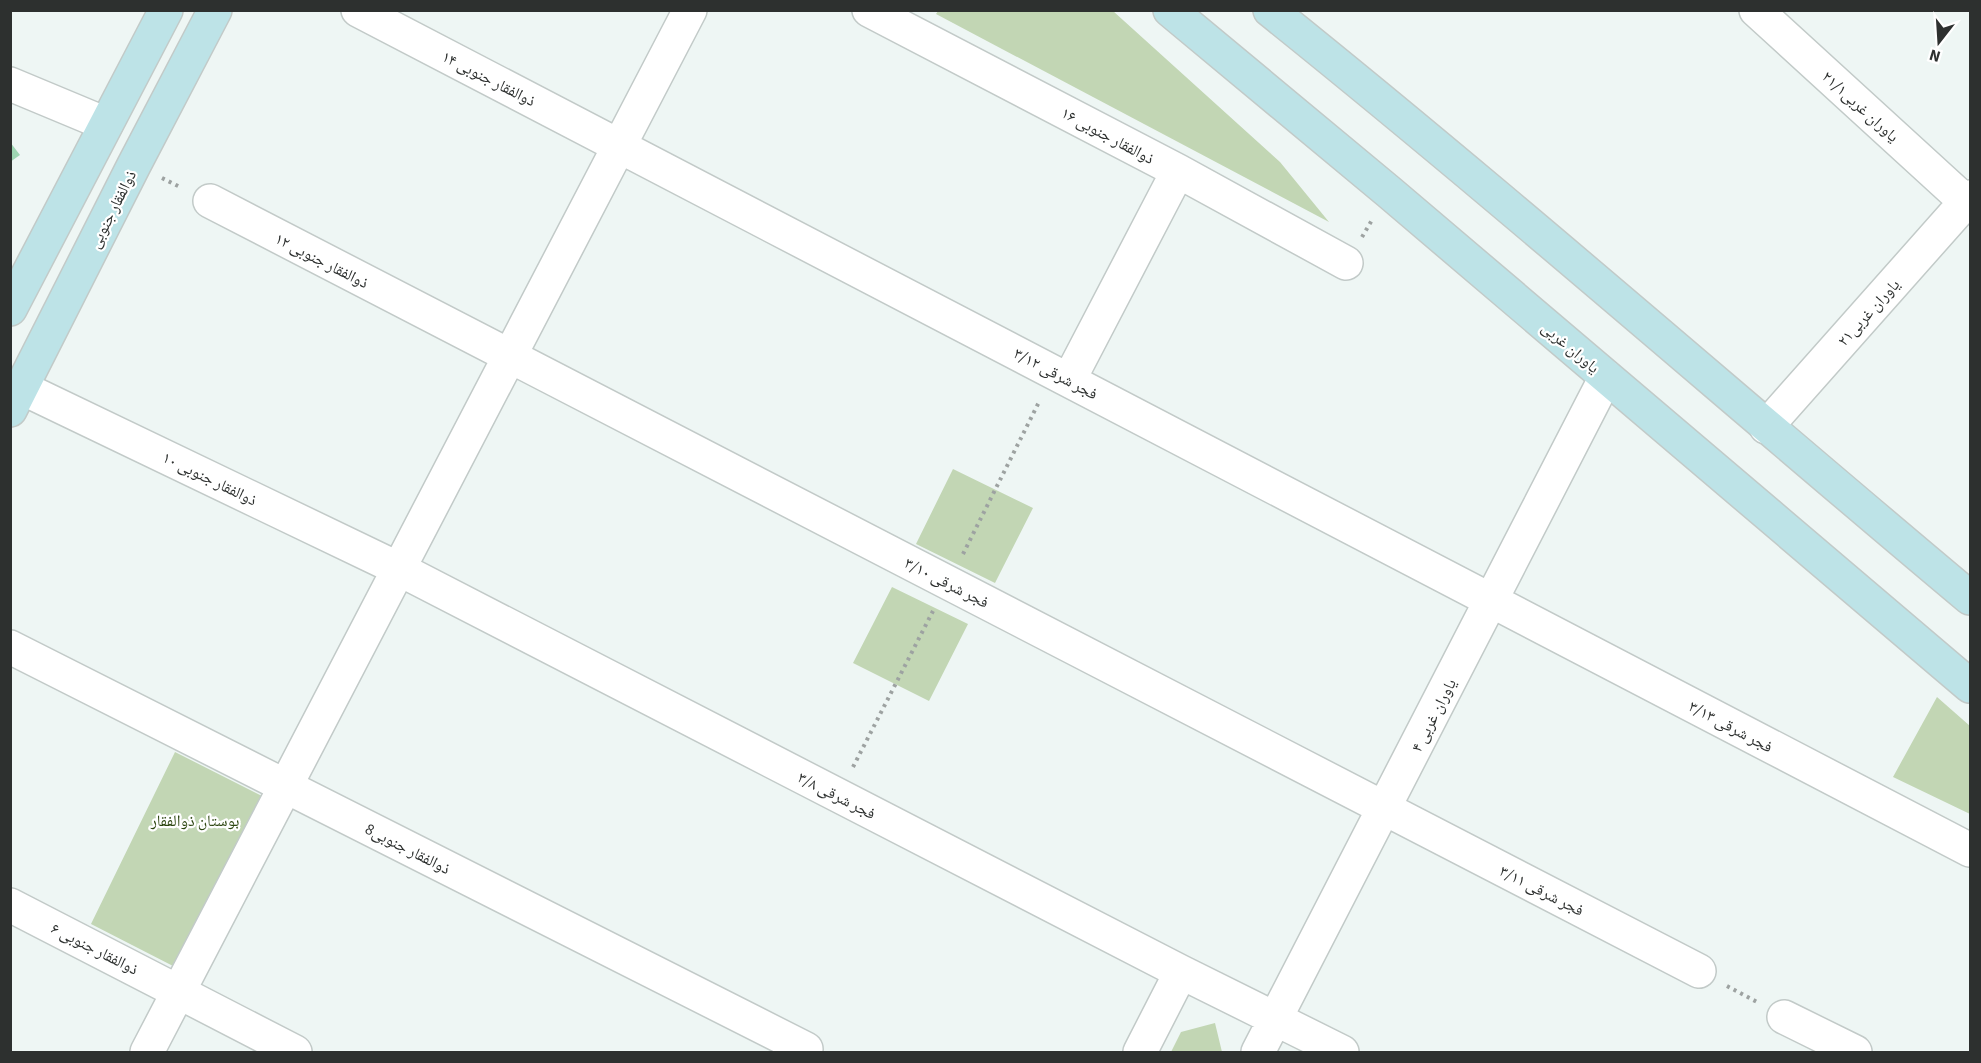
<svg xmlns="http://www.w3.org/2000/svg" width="1981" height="1063" font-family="'Source Sans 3','Noto Naskh Arabic',sans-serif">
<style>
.green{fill:#c2d6b4}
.building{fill:#9ed6b3}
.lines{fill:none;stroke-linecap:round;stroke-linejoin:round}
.street-casing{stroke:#c2cac8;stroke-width:36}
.secondary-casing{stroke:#c2cac8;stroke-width:36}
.path{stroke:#9da2a1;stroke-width:4;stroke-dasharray:3 4.5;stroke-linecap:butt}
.street{stroke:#fff;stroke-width:33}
.secondary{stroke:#bde3e7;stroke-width:33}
.labels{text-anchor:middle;stroke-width:4.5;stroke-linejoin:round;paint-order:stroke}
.street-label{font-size:16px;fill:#2d302f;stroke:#fff}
.park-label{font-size:16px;fill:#2b450f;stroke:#fff}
</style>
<rect width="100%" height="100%" fill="#eef6f4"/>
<path class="green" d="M938,11H1113L1280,162L1329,222L936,14Z
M953,469L1033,508L995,583L916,544Z
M892,587L968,624L929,701L853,663Z
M1937,697L1970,726V814L1893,777Z
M175,752L262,796L173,966L91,924Z
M1215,1023L1222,1052H1171L1181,1032Z"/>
<path class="building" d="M10,142L20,155L10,162Z"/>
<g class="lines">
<g class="street-casing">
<path id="street" d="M358,10L1970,850
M869,10L1178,171L1346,263
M1756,10L1966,202
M10,84L106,124
M210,201L1699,971
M1069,380L1178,171
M22,388L399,569L1181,972L1342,1052
M1766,427L1970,197
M10,647L806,1049
M10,905L295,1052
M1784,1017L1855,1052
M147,1052L690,10
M1140,1052L1181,972
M1258,1052L1606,377"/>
</g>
<g class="secondary-casing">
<path id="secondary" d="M1170,10L1389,192L1970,686
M1270,10C1508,201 1737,403 1970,598
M10,309L166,10
M10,410L134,165L215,10"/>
</g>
<path class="path" d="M162,178L182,188
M1362,237L1372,220
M963,554L1040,400
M853,767L933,611
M1727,986L1757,1002"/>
<use href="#street" class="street"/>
<use href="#secondary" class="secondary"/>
</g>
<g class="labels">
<g class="street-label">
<text transform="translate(489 78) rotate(27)" y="6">۱۴ ذوالفقار جنوبی</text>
<text transform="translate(1861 106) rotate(42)" y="6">یاوران غربی۲۱/۱</text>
<text transform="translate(1108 135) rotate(28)" y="6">۱۶ ذوالفقار جنوبی</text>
<text transform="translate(112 209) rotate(-63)" y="6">ذوالفقار جنوبی</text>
<text transform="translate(322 260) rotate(27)" y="6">۱۲ ذوالفقار جنوبی</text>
<text transform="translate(1868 312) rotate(-48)" y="6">یاوران غربی۲۱</text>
<text transform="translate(1571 347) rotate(40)" y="6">یاوران غربی</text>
<text transform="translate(1056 373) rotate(28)" y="6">۳/۱۲ فجر شرقی</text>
<text transform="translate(210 478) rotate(26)" y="6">۱۰ ذوالفقار جنوبی</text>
<text transform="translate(947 582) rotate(27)" y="6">۳/۱۰ فجر شرقی</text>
<text transform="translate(1433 715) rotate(-63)" y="6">۴ یاوران غربی</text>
<text transform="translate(1731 726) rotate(28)" y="6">۳/۱۳ فجر شرقی</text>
<text transform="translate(837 795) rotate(27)" y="6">۳/۸ فجر شرقی</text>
<text transform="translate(408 848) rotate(27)" y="6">8ذوالفقار جنوبی</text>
<text transform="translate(1542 890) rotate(27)" y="6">۳/۱۱ فجر شرقی</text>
<text transform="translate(95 948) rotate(27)" y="6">۶ ذوالفقار جنوبی</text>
</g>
<g class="park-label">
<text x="195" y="826">بوستان ذوالفقار</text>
</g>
</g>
<rect width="1981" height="1063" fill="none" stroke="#2d302f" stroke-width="24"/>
<g transform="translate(1939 42) rotate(197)" stroke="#ffffff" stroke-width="4.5" paint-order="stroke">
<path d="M0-4.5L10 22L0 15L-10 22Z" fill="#2d302f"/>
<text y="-9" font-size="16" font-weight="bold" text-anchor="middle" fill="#2d302f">N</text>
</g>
</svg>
